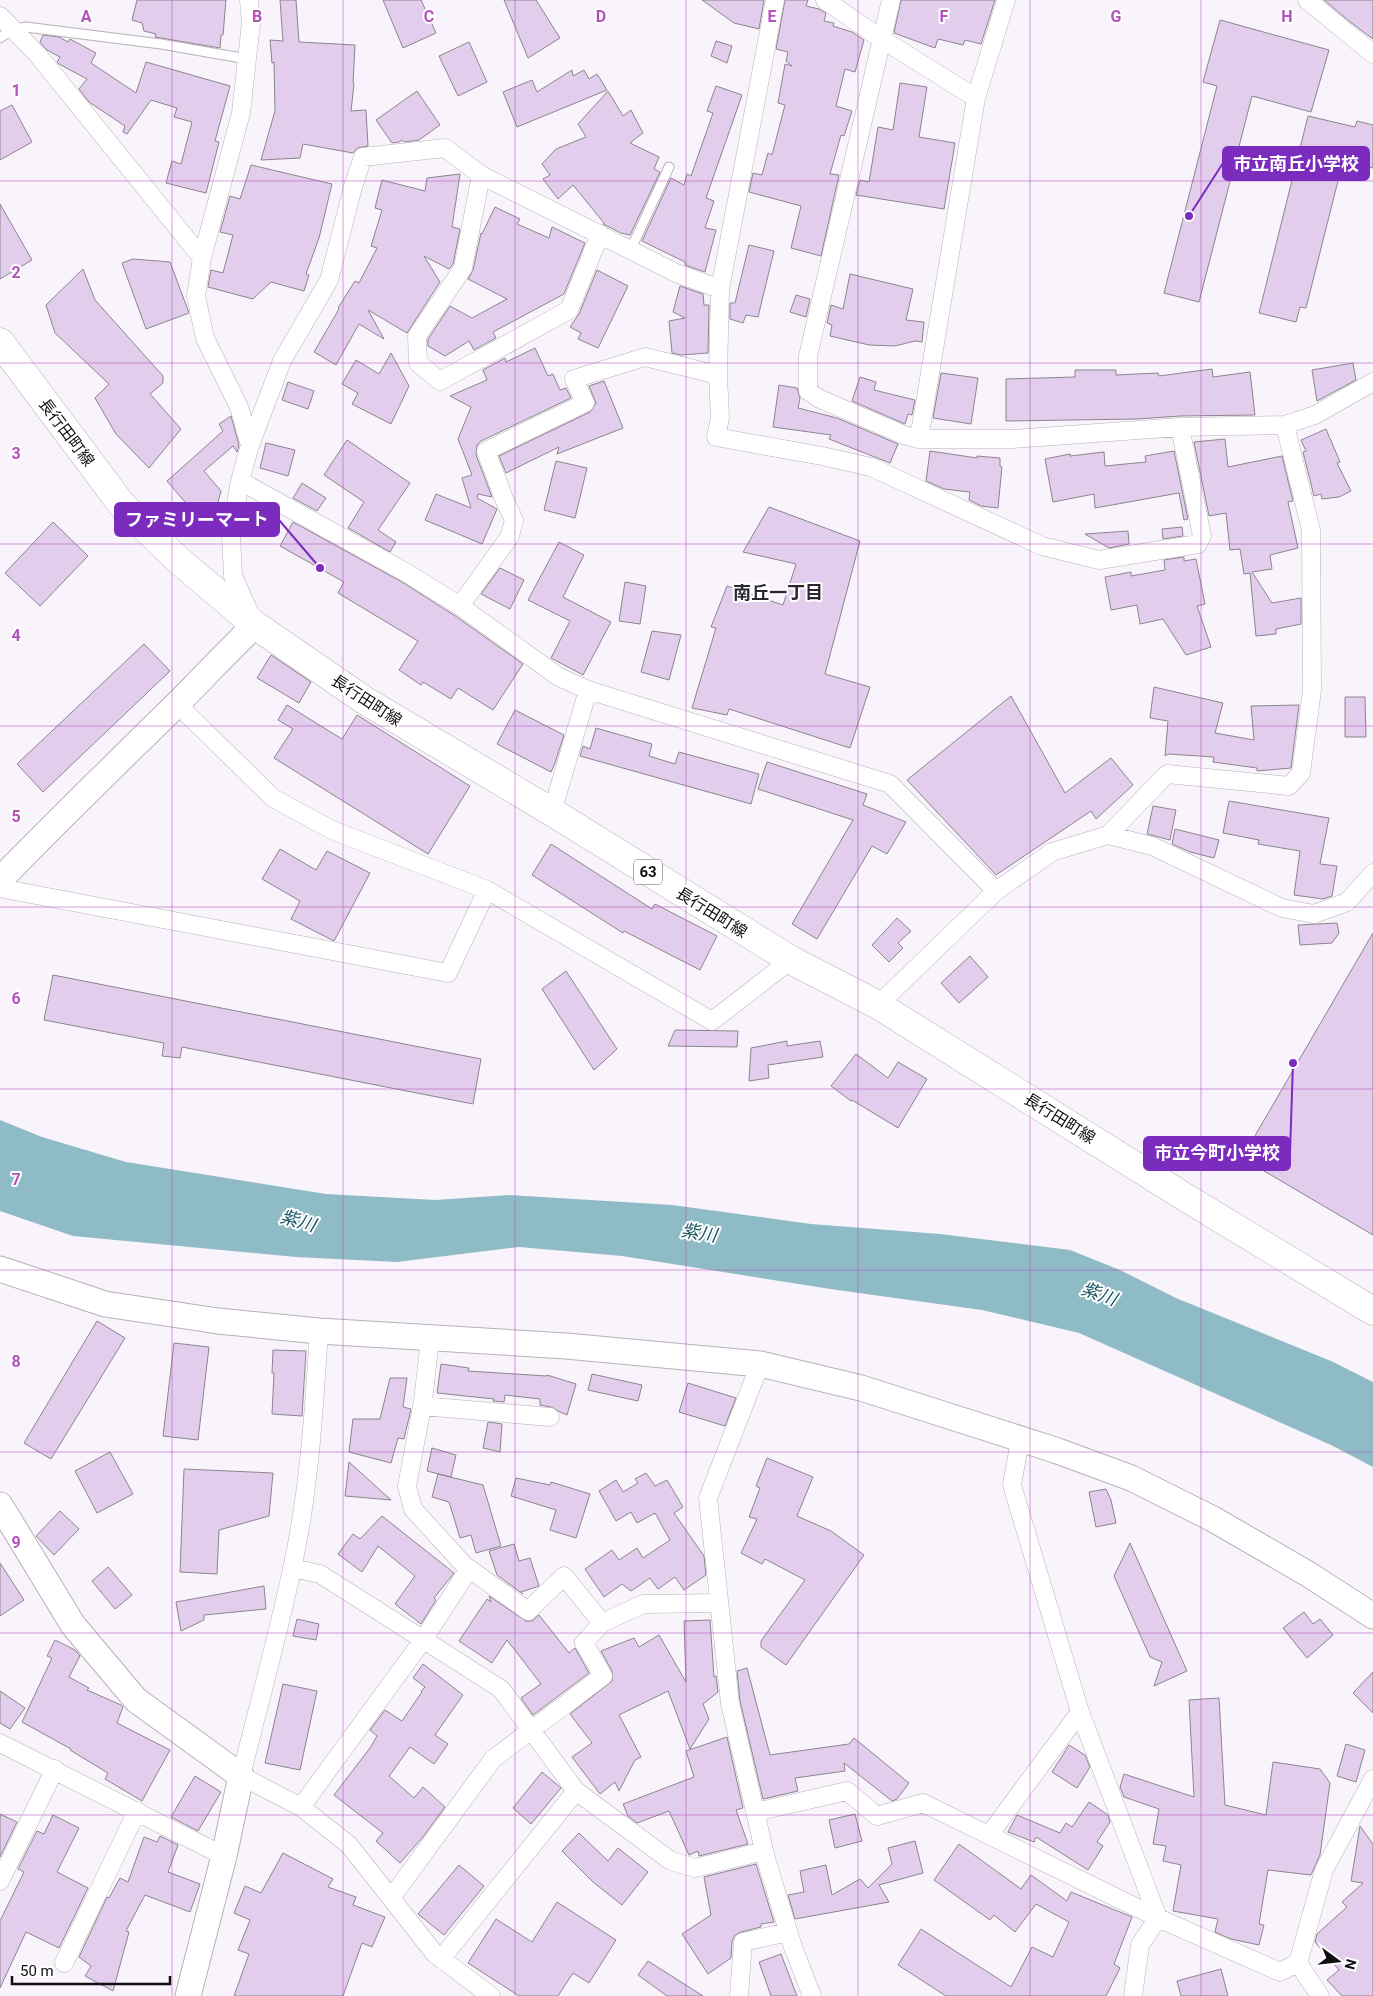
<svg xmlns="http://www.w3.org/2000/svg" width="1373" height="1996" font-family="Roboto,'Noto Sans JP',sans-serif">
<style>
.water{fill:#8fbbc6}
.building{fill:#e3cdec;stroke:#8b858e}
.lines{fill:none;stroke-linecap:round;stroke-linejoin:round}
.lane-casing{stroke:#b7b1ba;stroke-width:11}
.street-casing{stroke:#b7b1ba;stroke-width:19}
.secondary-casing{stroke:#b7b1ba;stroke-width:27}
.primary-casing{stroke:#b7b1ba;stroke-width:29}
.lane{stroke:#fff;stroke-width:9}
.street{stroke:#fff;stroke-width:18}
.secondary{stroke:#fff;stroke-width:25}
.primary{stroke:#fff;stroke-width:28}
.grid{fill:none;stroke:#b352bb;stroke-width:1;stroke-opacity:0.55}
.labels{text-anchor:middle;stroke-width:4;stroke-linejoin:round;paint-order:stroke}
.shield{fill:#fff;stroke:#585658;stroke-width:1}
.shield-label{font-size:15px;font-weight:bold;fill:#110e11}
.street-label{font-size:16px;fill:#110e11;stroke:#fff}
.neighbourhood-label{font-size:18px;font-weight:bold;fill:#2c272e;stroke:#fff}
.water-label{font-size:18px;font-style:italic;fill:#15525f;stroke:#fff}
.grid-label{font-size:16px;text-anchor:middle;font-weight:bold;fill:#b352bb;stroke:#fff;stroke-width:4;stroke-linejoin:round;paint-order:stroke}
.leader{fill:none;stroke:#7b2cbf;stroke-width:2}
.callout-dot{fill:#7b2cbf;stroke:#fff;stroke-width:2}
.callout{fill:#7b2cbf;stroke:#7b2cbf;stroke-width:2}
.callout-label{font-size:18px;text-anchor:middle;font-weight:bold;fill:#fff}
</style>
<rect width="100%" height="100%" fill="#f9f3fc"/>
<path class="water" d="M0,1120L42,1137L126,1162L326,1194L435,1200L509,1195L672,1205L811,1224L940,1234L1070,1250L1120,1270L1176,1298L1331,1361L1373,1382V1467L1331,1445L1079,1333L982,1310L837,1290L622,1256L519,1247L397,1262L296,1257L73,1236L0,1211Z"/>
<path class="building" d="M137,0H226L223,35H221L220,48L155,37L156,34L144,31L142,23L132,20Z
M280,0H296L299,42L355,45L353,83L354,84L351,111L366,110L368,146L357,148L353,153L303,144L300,158L261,160L275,111L274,62L272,63L270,40L283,41Z
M383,0H421L436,33L403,48Z
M504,0H536L560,38L528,58Z
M702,0H764L759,29L734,23Z
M785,0H808L806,6L819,9L826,13L824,21L834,23L833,26L852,32L864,40L855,72L845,69L836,106L852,111L844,136L841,135L830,174L839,175L821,256L791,248L801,206L749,192L753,173L762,175L768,153L772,155L785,105L778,103L785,64L792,66L786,61L788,52L776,49Z
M901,0H995L981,44L965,40L963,45L938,39L935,48L894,33Z
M1324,0H1373V39L1349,21Z
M1220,20L1329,50L1311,112L1252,96L1199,302L1164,293L1217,86L1203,82Z
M43,35L59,37L68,42L70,39L96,53L91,63L136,93L146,62L230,86L215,141L219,142L206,193L166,183L172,161L181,164L192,122L174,117L177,108L151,100L127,134L123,132L125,126L89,102L79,89L87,79L59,64L57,62L60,57L47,50L40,42Z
M716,41L732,46L727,63L711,56Z
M469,42L487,82L458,96L439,56Z
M572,70L573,76L584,70L589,79L597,74L607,90L517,127L503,92L532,80L537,92Z
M900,83L927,87L919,137L955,143L944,209L856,195L860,180L869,182L878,127L893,130Z
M716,86L742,95L706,198L714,201L705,228L716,230L705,272L685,265V262L642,241L671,178L684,185L687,174L691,176L713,113L707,111Z
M417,91L440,125L419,140L404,142L402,140L399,142L392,143L376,120Z
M608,91L623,116L631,110L643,133L630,143L659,157L654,169L660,172L630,235L621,233L603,224L604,223L573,185L558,199L543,179L550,175L542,164L556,149L586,137L578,124Z
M12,105L32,142L0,160V111Z
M1308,116L1355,127L1357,121L1373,125V168L1343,161L1306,308L1300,307L1296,322L1259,313Z
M251,165L332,184L319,238L306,274L309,275L304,291L271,282L253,299L208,287L211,270L223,273L233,235L220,232L230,196L240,199Z
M460,174L452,227L460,229L453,264L449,269L424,256L440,282L407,333L368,310L384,339L359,324L336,365L314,352L339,309L338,308L355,281L359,283L377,248L371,246L382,210L375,208L382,180L425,191L427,178Z
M0,204L32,260L0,279Z
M495,207L520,219L517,224L549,238L552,227L585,243L564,294L493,332L496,338L474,350L469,341L445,356L428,346V339L450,306L472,318L507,299L468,279L473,270L481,233L482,234Z
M749,245L774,251L758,317L746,315L743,323L730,319V303H735Z
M133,259L170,262L189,313L146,329L122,263Z
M83,269L95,300L163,376V383L150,394L181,429L149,468L116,434L95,398L109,384L55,333L46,305Z
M597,270L628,286L598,348L578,339L581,333L570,327L579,314Z
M850,274L913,289L906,320L924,322L922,342L915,341L895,346L869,345L830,336L832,325L827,323L831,305L843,309Z
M680,286L703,294L704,305H709L708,353L681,355L672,353L669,321L685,318L673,312Z
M796,295L810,299L806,317L790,312Z
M535,348L548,376L553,374L560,390L566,388L571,398L481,441L477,445L476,455L492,497L478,494L477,498L497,509L482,544L425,520L436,494L471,508L462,478L472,475L458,439L471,407L450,396L487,380L483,370L505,358L506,362Z
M391,353L409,386L391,424L352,404L358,393L342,384L356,360L379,374Z
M1353,363L1356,380L1317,401L1312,370Z
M1212,369L1213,377L1250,372L1255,415L1180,416L1137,419L1006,421V379L1075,377V370H1116V375L1158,373L1159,376Z
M941,373L978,378L971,424L933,418Z
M860,377L876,382L874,390L915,400L912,415L908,414L905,424L852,401Z
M604,381L623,428L557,454L559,447L506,473L499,456L590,412L596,403L589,386Z
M288,382L314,391L308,409L282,400Z
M779,385L797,388L800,398L798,408L837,418L898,444L890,463L829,439L831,435L773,427Z
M231,416L239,445L237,452L233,446L204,471L221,491L216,510L202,522L167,481L223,431L219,424Z
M1326,429L1340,462L1337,463L1351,491L1339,497L1322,499L1321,494L1314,496L1303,452L1306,451L1301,440Z
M1225,439L1228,467L1282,456L1293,501L1288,502L1298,548L1270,555L1272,569L1252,572L1272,603L1301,598V624L1276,629V634L1256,636L1250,573L1244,574L1240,549L1230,550L1226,513L1209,516L1194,442Z
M347,440L410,483L378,530L396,542L390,552L348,528L364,502L324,475Z
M266,443L295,450L288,476L260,468Z
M930,451L977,458V456L1000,458V466L1002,467L998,508L981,506L969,500L970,492L944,489L926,481Z
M1174,451L1188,519L1184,520L1179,493L1095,508L1094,494L1053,502L1045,459L1070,454V456L1104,452L1105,466L1146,462L1145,456Z
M556,461L587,468L575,518L544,510Z
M302,483L326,498L317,511L293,498Z
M769,507L860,541L825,674L870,687L850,748L729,709L727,715L692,708L716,628L711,627L727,586L783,605L796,564L743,552Z
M53,522L88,556L40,606L5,573Z
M293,522L402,582L454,615L523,664L493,710L458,688L451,699L423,682L421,685L399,670L418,641L338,593L344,582L280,546Z
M1182,527L1183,536L1163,539L1162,529Z
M1128,531L1129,544L1109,548L1085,534Z
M559,542L584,555L563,597L611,622L583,675L551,658L570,621L528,600Z
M1184,557V561L1196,559L1205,604L1197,606L1211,647L1186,655L1163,619L1140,624L1137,605L1111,610L1105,577L1131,572V576L1165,570L1164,560Z
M500,568L524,580L510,609L481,594Z
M625,582L646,586L640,624L619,621Z
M652,631L681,635L669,680L641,672Z
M144,644L170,671L43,792L17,764Z
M271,655L311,682L299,703L257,678Z
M1154,687L1223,703L1215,733L1254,740L1251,706L1299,705L1291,768L1257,771V768L1213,762L1214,757L1168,754L1165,756L1168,721L1150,718Z
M1011,696L1065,793L1111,758L1133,785L1096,819L1091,811L996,875L907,780Z
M1345,697H1365L1366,737H1345Z
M287,705L342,739L357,715L470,786L428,854L274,758L293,729L278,720Z
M515,710L564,735L555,763L551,772L497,744Z
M596,728L652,744L649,756L675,764L679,752L759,774L751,804L580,756L583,746L590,749Z
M767,762L867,794L863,805L906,822L887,854L872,846L817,939L792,924L853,820L758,789Z
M1229,801L1329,818L1320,864L1337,866L1332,896L1323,899L1294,895L1300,851L1258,844L1259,840L1223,833Z
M1153,806L1176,810L1170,840L1147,834Z
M1175,829L1219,840L1214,858L1190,852L1172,844Z
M551,844L652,909L655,904L717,936L700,970L624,931L623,933L532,875Z
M280,849L316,870L327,851L370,873L334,941L291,919L300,901L262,879Z
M897,918L911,931L898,943L903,948L889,962L872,945Z
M1337,923L1339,933L1332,943L1300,945L1298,925Z
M1373,933V1235L1242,1158Z
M970,956L988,977L959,1003L941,983Z
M566,971L617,1049L594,1070L542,989Z
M53,975L481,1059L473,1104L182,1047L180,1058L162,1056L164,1043L44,1020Z
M675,1030L738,1031L737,1047L668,1046Z
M787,1041V1046L820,1041L823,1057L768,1065L769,1078L749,1081L751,1048Z
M856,1054L888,1078L898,1062L927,1079L898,1128L852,1100L851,1101L831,1086Z
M97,1321L125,1338L51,1459L24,1443Z
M174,1343L209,1347L198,1440L163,1436Z
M273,1350L306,1351L302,1416L272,1414L274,1373H272Z
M441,1364L469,1368L468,1371L547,1376V1375L576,1384L567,1415L560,1412L551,1407L540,1405V1399L505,1395L504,1402L493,1401L494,1399L437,1393Z
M592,1374L642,1385L638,1401L588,1390Z
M390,1378H407L403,1407L411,1409L404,1439L398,1438L391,1463L349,1452L353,1419H380Z
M688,1383L736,1398L725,1426L679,1412Z
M488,1422L502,1424L500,1452L483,1448Z
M432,1448L456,1455L451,1477L427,1471Z
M110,1452L133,1494L97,1513L75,1471Z
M767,1458L813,1477L797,1516L831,1531L864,1555L786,1665L761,1647V1641L805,1580L765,1559L762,1564L741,1553L757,1519L749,1517L760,1488L756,1486Z
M349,1462L391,1500L345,1496Z
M184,1469L273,1473L269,1516L219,1530L217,1574L180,1572Z
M646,1473L655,1486L667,1480L683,1507L674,1513L704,1556L706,1575L684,1590L675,1577L658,1589L650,1578L631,1591L622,1584L604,1597L585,1569L612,1550L619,1560L637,1548L643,1558L670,1540L655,1513L637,1523L631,1512L616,1521L599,1491L616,1480L623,1492L638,1483L635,1479Z
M438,1474L483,1485L501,1546L476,1553L471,1535L460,1538L449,1502L432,1497Z
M516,1478L550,1485L551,1482L590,1494L576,1538L550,1530L556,1510L511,1496Z
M1106,1489L1111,1500L1116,1523L1096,1527L1089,1492Z
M60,1511L79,1529L54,1555L36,1536Z
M382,1516L454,1573L434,1598L436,1600L421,1624L395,1604L415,1576L378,1546L362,1572L338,1554L353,1534L360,1539Z
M1130,1543L1187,1671L1154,1686L1162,1662L1150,1657L1114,1576Z
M514,1544L519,1561L530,1558L539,1586L521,1592L523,1594L497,1575L489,1551Z
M0,1563L24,1600L0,1616Z
M108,1567L132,1595L115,1609L92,1581Z
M264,1586L266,1609L204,1615V1620L181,1631L176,1602Z
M489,1596L526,1621H532L539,1615L569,1653L575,1648L589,1673L533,1715L521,1698L541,1684L507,1640L492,1663L459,1641L487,1599L491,1602Z
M1304,1612L1313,1624L1320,1619L1333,1635L1307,1658L1283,1628Z
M297,1619L319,1624L316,1640L293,1636Z
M710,1620L714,1677L716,1676L718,1692L703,1704L709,1719L690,1749L668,1691L619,1715L641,1757L635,1760L619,1791L615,1782L600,1794L572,1757L592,1743L570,1714L612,1681V1671L601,1651L634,1638L639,1647L659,1635L686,1682L684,1621Z
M55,1640L75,1650L80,1656L69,1677L89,1688L87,1690L121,1705L123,1707L117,1723L170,1750L142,1801L105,1779L108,1773L70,1750L71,1749L22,1722L52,1658L47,1656Z
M423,1664L463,1695L435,1735L448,1744L434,1764L410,1747L390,1775L389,1776L414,1798L423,1787L445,1807L422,1838L400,1863L376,1841L383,1833L334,1795L370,1748L377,1736L370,1730L385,1710L402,1721L422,1692L421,1691L425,1687L413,1678Z
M747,1668L770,1755L849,1744L854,1738L909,1783L897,1799L892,1801L844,1763L845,1771L795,1778L798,1791L763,1799L740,1701L737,1671Z
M1373,1672V1713L1353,1693Z
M283,1684L317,1691L300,1770L265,1763Z
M0,1691L25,1708L10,1729L0,1723Z
M1219,1698L1225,1805L1266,1815L1273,1762L1320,1769L1330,1783L1320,1855L1311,1875L1268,1870L1259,1924L1264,1925L1259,1945L1231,1939L1215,1932L1218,1919L1173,1911L1181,1865L1163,1861L1166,1846L1153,1844L1159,1809L1124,1797L1120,1787L1124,1774L1194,1797L1189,1700Z
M727,1737L743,1808L736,1810L748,1844L699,1856L698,1851L689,1855L669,1811L637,1823L628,1816L623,1804L694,1777L686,1751Z
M1346,1744L1365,1750L1356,1782L1337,1776Z
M1069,1745L1085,1755L1090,1767L1077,1788L1052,1772Z
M542,1772L561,1788L531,1824L513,1808Z
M195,1776L221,1792L198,1831L171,1817Z
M1089,1802L1108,1815L1110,1822L1097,1842L1103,1846L1088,1870L1036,1837L1034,1842L1008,1832L1017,1815L1060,1833L1066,1823L1072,1827Z
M0,1814L17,1822L0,1857Z
M855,1814L862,1841L835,1848L829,1820Z
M53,1815L79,1828L57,1872L88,1888L59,1948L26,1932L0,1988V1921L24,1872L18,1869L37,1831L44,1834Z
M1360,1826L1373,1844V1996H1342L1327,1980L1339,1970L1315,1942L1317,1934L1347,1907L1342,1902L1363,1883L1351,1881Z
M579,1833L608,1861L618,1848L648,1872L622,1905L593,1882L562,1851Z
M160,1836L178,1845L168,1872L200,1884L190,1912L145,1895L126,1931L129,1932L113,1991L85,1976L91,1966L79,1957L107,1897L109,1898L120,1878L128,1882L144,1837L157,1842Z
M915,1841L923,1873L879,1885L889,1902L795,1919L788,1895L804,1892L800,1871L826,1865L832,1895L860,1879L868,1888L892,1864L888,1848Z
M959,1844L1021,1889L1031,1875L1067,1901L1071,1892L1132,1917L1114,1964L1120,1968L1106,1996H946L898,1965L921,1929L1011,1987L1032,1947L1053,1957L1069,1922L1036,1904L1015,1932L994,1915L990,1920L934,1880Z
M283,1853L333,1879L328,1887L356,1897L353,1905L385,1917L372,1947L362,1943L343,1996H234L249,1954L238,1950L250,1920L234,1913L245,1886L261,1893Z
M756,1864L774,1922L761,1924V1927L741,1932L735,1935L732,1941L731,1958L708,1974L682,1934L711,1915L704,1877Z
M459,1865L484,1886L444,1935L418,1914Z
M557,1902L616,1940L589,1983L573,1973L558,1996H519L468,1963L496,1919L532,1942Z
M781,1954L797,1996H771L759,1962Z
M648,1961L703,1996H667L638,1975Z
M1221,1969L1228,1996H1181L1177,1981Z"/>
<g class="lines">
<g class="lane-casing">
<path id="lane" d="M0,38L12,30L26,27L161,44L247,59
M630,251L669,167"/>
</g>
<g class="street-casing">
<path id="street" d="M249,0L251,23L241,113L202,258L196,296L205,338L239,407L250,445L240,481L231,533L233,576L252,618
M775,0L720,289L718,375L720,418L716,437L822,456L871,467L1042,546L1099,560L1198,544L1202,536L1180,427
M825,0L880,38L976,98
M891,0L808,356V391L820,399L904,435L919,439H1012L1180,427L1285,425L1315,415L1373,382
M1307,0L1373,54
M0,16L37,54L202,258
M481,175L463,268L417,336L418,363L440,381L569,310L600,234
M919,439L976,98L1006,0
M250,445L282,361L329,280L353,187L363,157L445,148L481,175L676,273L720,289
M240,481L407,573L460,606L559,677L588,690L890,784L996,891
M460,606L510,536L514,520L504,499L486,451L585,403L574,379L645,357L718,375
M177,704L273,798L332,830L487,890L712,1021L791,960
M552,812L588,690
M1108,835L1152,846L1282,908L1314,914L1347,902L1373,873
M0,888L448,973L487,890
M878,1005L996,891L1052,852L1108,835L1167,774L1289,786L1301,773L1312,690L1311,530L1285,425
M319,1331C314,1411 309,1492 292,1569C277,1639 258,1707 241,1776L301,1807L349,1845L435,1954L491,1996
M430,1340L423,1401L407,1486L413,1509L464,1565L528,1611L564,1576L602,1623
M760,1364L708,1498L730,1703L766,1859L793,1947L812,1996
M422,1406L550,1417
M1020,1440L1012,1485L1080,1712L1158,1918L1140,1945L1133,1996
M292,1568L320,1574L501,1689L576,1791L671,1861L695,1868L764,1851
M0,1743L224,1856
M301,1807L423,1640L469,1569
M755,1812L847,1791L877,1816L923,1803L1158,1918L1280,1972L1298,1963L1324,1870L1373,1779
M989,1835L1080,1712
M0,1881L55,1769
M391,1898L493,1759L603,1676L584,1643L602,1623L643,1604L719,1603
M441,1959L576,1791
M64,1963L137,1811
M1298,1963L1320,1996
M739,1996L743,1942L788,1932"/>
</g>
<g class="secondary-casing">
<path id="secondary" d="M0,880C57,821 116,764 175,706C202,679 228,651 255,625
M0,1269L105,1304L218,1321L319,1331L566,1346L760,1364L861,1388L1055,1450L1131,1478L1213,1519L1308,1574L1373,1616
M0,1505L73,1625L136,1700L241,1776L224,1856L188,1996"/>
</g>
<g class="primary-casing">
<path id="primary" d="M0,342L122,505L176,558L255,625L364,700L552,812L791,960L878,1005L1188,1199L1373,1311"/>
</g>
<use href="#lane" class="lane"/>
<use href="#street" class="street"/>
<use href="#secondary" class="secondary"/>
<use href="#primary" class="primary"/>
</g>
<path class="grid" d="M172,0V1996M343,0V1996M515,0V1996M686,0V1996M858,0V1996M1030,0V1996M1201,0V1996M0,181H1373M0,363H1373M0,544H1373M0,726H1373M0,907H1373M0,1089H1373M0,1270H1373M0,1452H1373M0,1633H1373M0,1815H1373"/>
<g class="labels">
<rect class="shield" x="634" y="859.5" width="28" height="25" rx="4"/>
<g class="shield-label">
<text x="648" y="877">63</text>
</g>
<g class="street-label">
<text transform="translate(67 432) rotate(53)" y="6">長行田町線</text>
<text transform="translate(367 700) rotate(33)" y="6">長行田町線</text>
<text transform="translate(712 912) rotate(32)" y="6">長行田町線</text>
<text transform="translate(1060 1118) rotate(32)" y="6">長行田町線</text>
</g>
<g class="neighbourhood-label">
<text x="778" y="599">南丘一丁目</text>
</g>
<g class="water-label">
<text transform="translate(298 1221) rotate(16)" y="6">紫川</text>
<text transform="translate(699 1233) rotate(9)" y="6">紫川</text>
<text transform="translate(1099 1294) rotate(20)" y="6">紫川</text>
</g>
</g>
<g class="grid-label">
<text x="86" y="22">A</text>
<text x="257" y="22">B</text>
<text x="429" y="22">C</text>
<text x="601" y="22">D</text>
<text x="772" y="22">E</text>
<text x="944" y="22">F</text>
<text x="1116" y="22">G</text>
<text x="1287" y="22">H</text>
<text x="16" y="96">1</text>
<text x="16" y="278">2</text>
<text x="16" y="459">3</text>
<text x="16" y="641">4</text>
<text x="16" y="822">5</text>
<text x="16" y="1004">6</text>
<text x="16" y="1185">7</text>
<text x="16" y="1367">8</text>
<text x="16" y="1548">9</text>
</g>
<path class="leader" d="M1189 216L1223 163M320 568L279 520M1293 1063L1290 1153"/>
<g class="callout-dot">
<circle cx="1189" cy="216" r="5"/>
<circle cx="320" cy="568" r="5"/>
<circle cx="1293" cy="1063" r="5"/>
</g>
<g class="callout">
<rect x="1223" y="147" width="146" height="33" rx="5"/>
<rect x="115" y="503" width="164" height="33" rx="5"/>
<rect x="1144" y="1137" width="146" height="33" rx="5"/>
</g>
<g class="callout-label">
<text x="1296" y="170">市立南丘小学校</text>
<text x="197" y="526">ファミリーマート</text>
<text x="1217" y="1159">市立今町小学校</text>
</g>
<g transform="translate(1338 1961) rotate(105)" stroke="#ffffff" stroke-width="4" paint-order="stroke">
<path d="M0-4L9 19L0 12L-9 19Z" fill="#110e11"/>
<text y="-8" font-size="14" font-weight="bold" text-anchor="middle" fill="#110e11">N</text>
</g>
<path d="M12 1976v8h158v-8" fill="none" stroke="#110e11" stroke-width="2.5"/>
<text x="20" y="1976" font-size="15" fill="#110e11" stroke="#ffffff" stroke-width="4" paint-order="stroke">50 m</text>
</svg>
